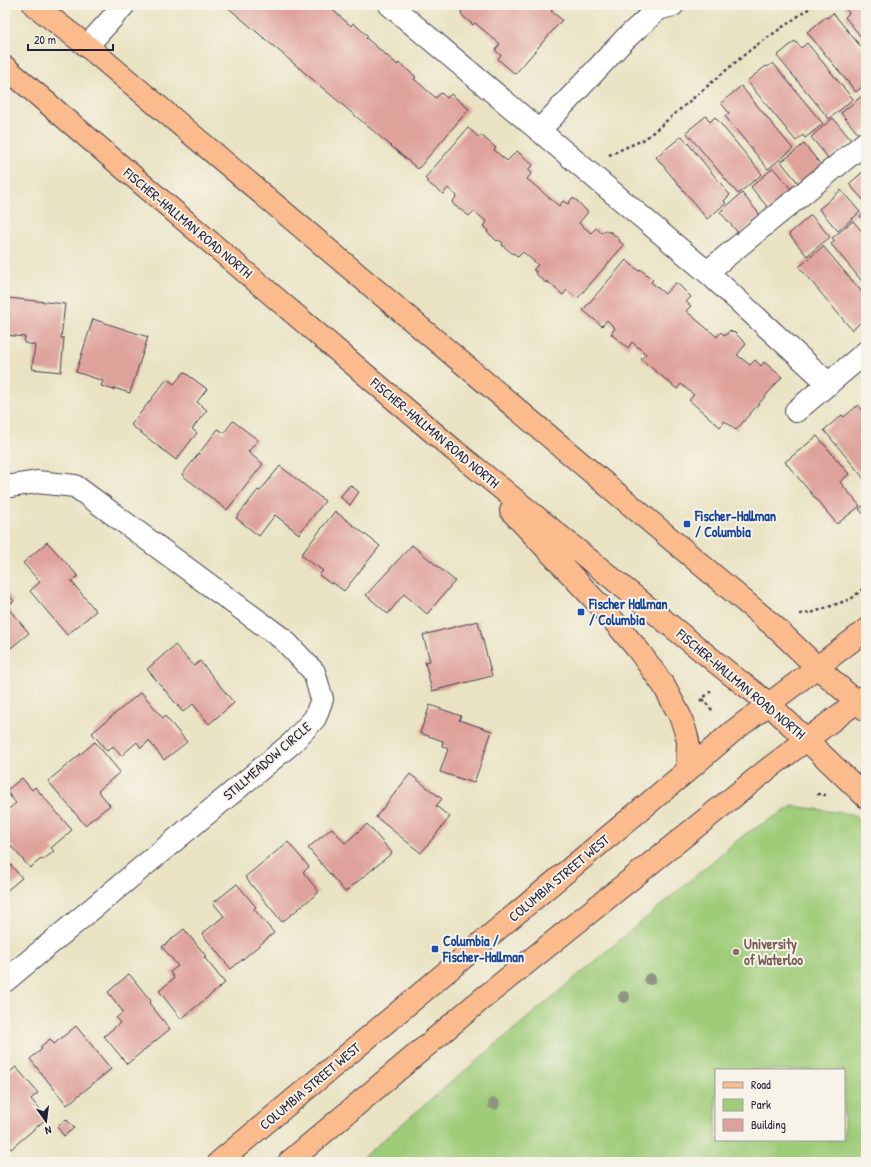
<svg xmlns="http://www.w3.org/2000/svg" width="871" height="1167" font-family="'Patrick Hand',sans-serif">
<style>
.green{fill:#9fcc79;stroke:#60775a;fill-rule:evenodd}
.building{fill:#dfa29b}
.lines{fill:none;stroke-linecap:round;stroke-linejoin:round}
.minor-casing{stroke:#403f4f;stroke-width:24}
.major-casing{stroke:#403f4f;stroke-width:24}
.path{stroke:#403f4f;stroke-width:2.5;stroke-dasharray:3 3;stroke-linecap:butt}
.minor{stroke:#fff;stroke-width:22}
.major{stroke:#fbbb8d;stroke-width:22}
.tree{fill:#909583}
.transit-dot{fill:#1a4fb4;stroke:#f7f3e8;stroke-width:1.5}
.education-dot{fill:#8d6e63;stroke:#f7f3e8;stroke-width:1.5}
.labels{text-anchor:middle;stroke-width:4;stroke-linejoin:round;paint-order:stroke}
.street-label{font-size:14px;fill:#22223b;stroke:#f7f3e8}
.transit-label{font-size:14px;font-weight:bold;fill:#164399;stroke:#f7f3e8;text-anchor:start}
.education-label{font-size:14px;font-weight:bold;fill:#785e54;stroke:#f7f3e8;text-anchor:start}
</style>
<rect width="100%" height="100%" fill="#f7f3e8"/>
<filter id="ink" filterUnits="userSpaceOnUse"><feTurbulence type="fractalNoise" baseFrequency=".025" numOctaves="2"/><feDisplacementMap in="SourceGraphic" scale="8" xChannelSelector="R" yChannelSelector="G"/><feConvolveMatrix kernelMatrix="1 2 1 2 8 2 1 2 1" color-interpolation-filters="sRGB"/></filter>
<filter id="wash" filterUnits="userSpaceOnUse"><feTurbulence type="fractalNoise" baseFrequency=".012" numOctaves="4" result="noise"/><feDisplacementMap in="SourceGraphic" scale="16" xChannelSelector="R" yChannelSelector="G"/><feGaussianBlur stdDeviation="0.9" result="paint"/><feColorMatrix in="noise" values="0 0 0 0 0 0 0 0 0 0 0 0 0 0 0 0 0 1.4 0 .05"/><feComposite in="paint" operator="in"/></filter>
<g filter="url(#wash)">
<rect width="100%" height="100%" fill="#e9e3c3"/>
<path class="green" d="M793,806L851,814L866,824V1162H357L745,834ZM716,1070H844V1140H716Z"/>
<g id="blocks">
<path class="building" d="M225,5H327L351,26L353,23L368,36L366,38L398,65L399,63L416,77L414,79L436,98L441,93L447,98L451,94L469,109L418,169Z
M454,5H557L551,11L562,20L515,74L498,59L501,55L495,50L500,44L475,23L473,25L461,14L462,12Z
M843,5H866V43L845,17L849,13Z
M833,13L866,53V84L856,92L807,32L826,17L827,18Z
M795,41L801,48L807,43L853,99L829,119L777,56Z
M773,63L823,124L805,138L803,135L796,141L747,81L766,66L767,67Z
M741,86L793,149L768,169L725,116L729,113L721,103Z
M863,95L866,98V129L859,135L841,113Z
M706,116L710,122L715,117L762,174L738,194L686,132Z
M833,118L852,141L829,159L811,137Z
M468,128L479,137L481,135L496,148L494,150L507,161L517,151L533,165L528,170L532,173L527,179L559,206L563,201L568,204L572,198L576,200L588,212L579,223L591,233L596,228L602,233L605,230L610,233V231L620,240L619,241L624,245L577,299L567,290L563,295L547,281L546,283L535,273L536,271L533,270L538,265L523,252L518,257L514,253L513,254L502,245L503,243L499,240L497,241L487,232L488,231L483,226L487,222L474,211L469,216L454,205L452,202L457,196L448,188L443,194L427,182H428L425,178Z
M682,136L730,195L724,201L726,203L707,219L656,157Z
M804,144L822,166L799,184L781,162Z
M773,168L792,190L769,209L751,187Z
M866,169V203L849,184Z
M841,190L860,212L838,231L819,209Z
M742,193L761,216L739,234L720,212Z
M866,211V224L860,216Z
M811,215L830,237L807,256L789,234Z
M853,221L866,236V286L831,244L835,241L832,238Z
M823,246L866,297V305L864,306L866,308V318L852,330L799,267Z
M626,260L639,271L640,269L653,280L651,282L665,294L675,283L679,285L691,297L686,302L691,306L686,311L717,337L721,332L725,336L730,330L733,333L734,332L746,344L737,355L750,365L755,360L761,366L764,362L782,377L736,430L725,421L720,427L689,400L694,395L681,384L677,389L641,359L646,354L632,342L628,348L611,334L615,328L607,320L602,326L583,310Z
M8,298L65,304L61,338H64L61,372L32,369L35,345L24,343L25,337L5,335Z
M93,319L148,337L130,393L114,388V390L101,386L103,381L76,372Z
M184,372L207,389L197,402L207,410L192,429L197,433L176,460L131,425L167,379L174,384Z
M858,405L866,414V481L824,430L842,415L844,417Z
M233,421L258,440L248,452L263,464L227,510L182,475L218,429L224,433Z
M817,436L849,474L840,482L860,506L837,524L785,462Z
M280,466L325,501L299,534L275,515L259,536L236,518L258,490L260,491Z
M350,485L359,492L350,505L340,497Z
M866,504V517L859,509Z
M335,511L380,546L344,591L332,582L331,584L319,575L323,571L301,555Z
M47,542L78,576L71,581L96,611L67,635L30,591L40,582L23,563Z
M412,545L455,581L427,614L404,594L388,614L366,595Z
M5,591L14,601L7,607L29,633L5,653Z
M478,621L492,676L432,691L425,662L430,661L423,635Z
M175,645L194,666L200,661L234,703L209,724L193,704L183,712L147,669Z
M141,692L163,718L165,716L187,742L164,760L149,741L141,748L137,742L121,756L113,746L107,751L92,733Z
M430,705L461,716L459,720L492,731L474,783L440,772L448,749L442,746L443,741L420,733Z
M95,742L120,772L98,791L110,805L85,825L48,781Z
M410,774L442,799L436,806L450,817L421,853L376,817Z
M22,778L32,790L35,787L72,830L51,848L54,851L43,860L41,859L30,868L5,839V812L16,803L6,791Z
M367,824L392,853L345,892L308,848L332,828L345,843Z
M288,842L309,867L303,872L319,892L282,922L245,877Z
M5,858L22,878L5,892Z
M237,884L256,907L254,909L274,933L231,969L202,934L224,916L213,903Z
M184,929L206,956L204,957L225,983L181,1019L159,991L174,978L170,972L178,966L162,947Z
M129,974L151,1001L149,1003L170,1029L127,1064L104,1036L120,1023L116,1018L123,1012L108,992Z
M76,1026L111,1069L67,1105L30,1059L42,1049L40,1047L50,1039L54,1044Z
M16,1067L38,1093L31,1099L47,1118L11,1149L5,1142V1076Z
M66,1119L74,1128L64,1136L57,1127Z"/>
</g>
</g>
<g filter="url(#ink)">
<use href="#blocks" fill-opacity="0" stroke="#403f4f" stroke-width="1"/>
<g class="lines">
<g class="minor-casing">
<path id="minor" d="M390,5L707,272L829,384
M87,46L124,5
M539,131L625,39L658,9L673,5
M707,272L866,142
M796,411L866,352
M5,487L37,482L75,486L284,640L314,672L322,699L315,718L292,743L5,981"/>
</g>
<g class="major-casing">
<path id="major" d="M34,5L87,46L775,627L817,667L866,710
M5,67L455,451L729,673L768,703L866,797
M511,511L606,612L639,651L664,686L680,716L685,730L688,741L687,771
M219,1162L687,771L732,732L866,630
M289,1162L477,1003L768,769L866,695"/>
</g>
<path class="path" d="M609,155L645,139L750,50L814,5
M800,614L814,612L851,599L866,586
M702,699L713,711
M700,701L711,691
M817,794L826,795"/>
<use href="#minor" class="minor"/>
<use href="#major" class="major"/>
</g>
<g class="tree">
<circle cx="650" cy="979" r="6"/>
<circle cx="624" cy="997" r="6"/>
<circle cx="494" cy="1104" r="6"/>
</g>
</g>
<g class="transit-dot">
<rect x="683" y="520" width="8" height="8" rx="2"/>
<rect x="577" y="608" width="8" height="8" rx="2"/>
<rect x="431" y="945" width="8" height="8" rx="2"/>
</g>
<circle class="education-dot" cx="736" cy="952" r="4"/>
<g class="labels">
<g class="street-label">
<text transform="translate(188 223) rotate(40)" y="5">FISCHER-HALLMAN ROAD NORTH</text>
<text transform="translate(435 433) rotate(40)" y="5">FISCHER-HALLMAN ROAD NORTH</text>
<text transform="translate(741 684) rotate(40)" y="5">FISCHER-HALLMAN ROAD NORTH</text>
<text transform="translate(267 761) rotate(-41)" y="5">STILLMEADOW CIRCLE</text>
<text transform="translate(559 878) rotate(-40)" y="5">COLUMBIA STREET WEST</text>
<text transform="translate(310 1086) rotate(-40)" y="5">COLUMBIA STREET WEST</text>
</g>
<g class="transit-label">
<text x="695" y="521">Fischer-Hallman<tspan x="695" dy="16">/ Columbia</tspan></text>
<text x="589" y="609">Fischer Hallman<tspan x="589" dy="16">/ Columbia</tspan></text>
<text x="443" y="946">Columbia /<tspan x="443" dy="16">Fischer-Hallman</tspan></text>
</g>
<g class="education-label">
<text x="744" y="949">University<tspan x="744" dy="16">of Waterloo</tspan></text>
</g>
</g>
<rect width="871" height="1167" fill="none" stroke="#f7f3e8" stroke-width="20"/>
<rect x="715" y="1069" width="130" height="72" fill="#f7f3e8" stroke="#a29fa3"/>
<rect x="723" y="1082" width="20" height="6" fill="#fbbb8d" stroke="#a29fa3"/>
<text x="751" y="1089" font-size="12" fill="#22223b">Road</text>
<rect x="723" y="1099" width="20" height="12" fill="#9fcc79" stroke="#a29fa3"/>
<text x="751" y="1109" font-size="12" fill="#22223b">Park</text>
<rect x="723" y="1119" width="20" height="12" fill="#dfa29b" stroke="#a29fa3"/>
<text x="751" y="1129" font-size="12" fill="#22223b">Building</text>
<g transform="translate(46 1121) rotate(166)" stroke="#f7f3e8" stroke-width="3" paint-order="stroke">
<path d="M0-3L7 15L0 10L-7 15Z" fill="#22223b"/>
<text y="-6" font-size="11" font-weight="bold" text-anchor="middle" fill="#22223b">N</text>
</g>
<path d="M28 44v6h85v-6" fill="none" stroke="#22223b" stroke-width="2"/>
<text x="34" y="44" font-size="12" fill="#22223b" stroke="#f7f3e8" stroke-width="3" paint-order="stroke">20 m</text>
</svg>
